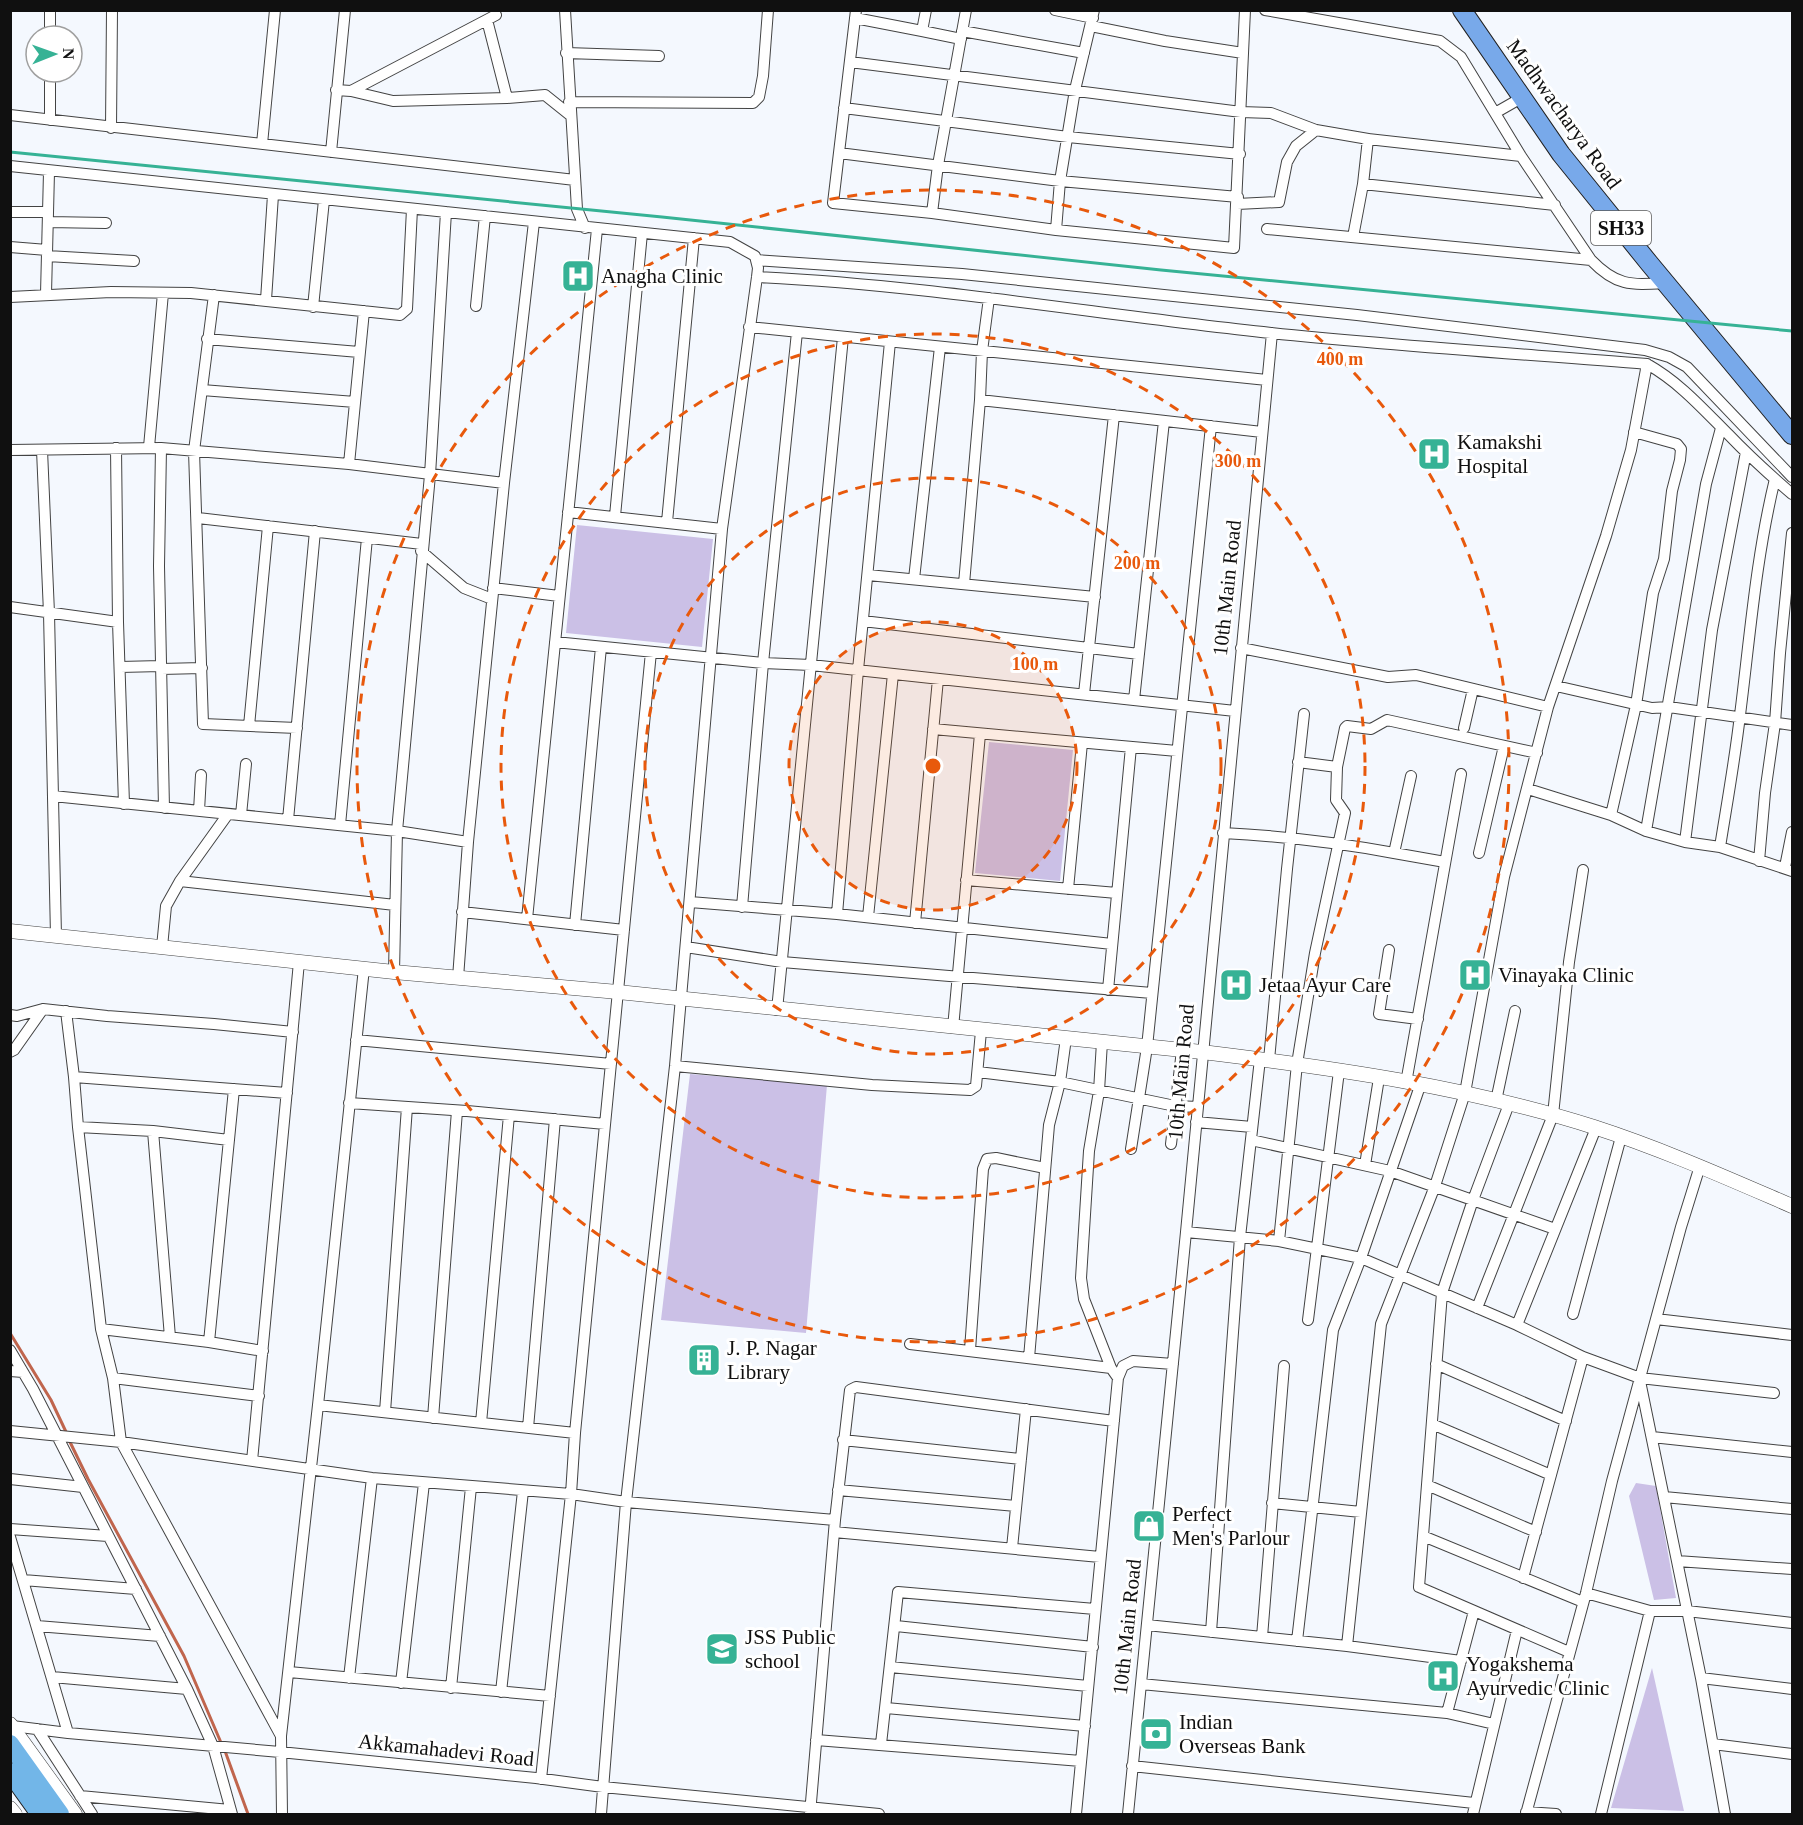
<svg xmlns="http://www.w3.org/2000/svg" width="1803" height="1825" font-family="Georgia,serif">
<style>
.green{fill:#cbc0e6}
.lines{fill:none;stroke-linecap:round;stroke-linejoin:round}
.stream{stroke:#c0654d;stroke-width:3}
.minor-casing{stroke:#434343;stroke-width:12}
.tertiary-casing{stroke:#434343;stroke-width:15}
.primary-casing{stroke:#212121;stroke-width:20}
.trunk-casing{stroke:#212121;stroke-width:20}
.minor{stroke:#fff;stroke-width:10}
.tertiary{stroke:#fff;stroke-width:14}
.primary{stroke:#78a9ea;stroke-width:18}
.trunk{stroke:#72b6e8;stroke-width:18}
.rail{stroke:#36b295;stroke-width:3}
.ring{fill:none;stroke:#e8590c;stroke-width:3;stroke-dasharray:10 8}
.labels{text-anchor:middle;stroke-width:6;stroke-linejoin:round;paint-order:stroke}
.shield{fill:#fff;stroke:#585858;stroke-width:1.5}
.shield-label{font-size:20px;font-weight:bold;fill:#101010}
.street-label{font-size:21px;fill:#101010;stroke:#fff}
.poi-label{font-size:21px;fill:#101010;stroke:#fff;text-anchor:start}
.centre{fill:#e8590c;stroke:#fff;stroke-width:3}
.ring-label{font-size:18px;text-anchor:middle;font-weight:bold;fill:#e8590c;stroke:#fff;stroke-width:6;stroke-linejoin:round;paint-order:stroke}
</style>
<rect width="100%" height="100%" fill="#f4f8fe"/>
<path class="green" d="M577,525L713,539L702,647L566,633Z
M989,742L1073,750L1060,881L975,873Z
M690,1074L827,1085L806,1333L661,1320Z
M1636,1483L1656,1486L1676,1598L1654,1600L1629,1496Z
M1652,1668L1684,1811L1611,1808Z"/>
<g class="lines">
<path class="stream" d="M10,1333L51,1400L67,1434
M69,1440L88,1479L184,1656L222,1745
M225,1751L248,1814"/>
<g class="minor-casing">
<path id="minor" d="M565,10L577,209L585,228
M856,10L833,203L932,213L1056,230L1234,248L1245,10
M926,10L922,31L961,39
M1055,10L1093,18
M1265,10L1440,41L1461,57L1521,156L1591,260C1616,286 1630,285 1665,283
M855,18L922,31
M487,20L507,98
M1091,26L1165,41L1243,53
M962,31L1084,53
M50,36V10
M566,53L659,56
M850,62L1241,112L1271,113L1316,130L1374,140
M336,90L351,91L496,15
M351,91L393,101L507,98L545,95L570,115
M569,102L753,103L759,97L763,76L768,10
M844,108L1068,137L1240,154
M1495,113L1523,97
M10,115L575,180
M50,120V72
M111,128L112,10
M262,144L275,10
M331,152L345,10
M839,153L1060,181L1238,197
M10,166L730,242L755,256L758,268L757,277L722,529L675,1066L626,1502L601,1814
M1363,184L1555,205
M1237,204L1279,202L1287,162L1296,146L1316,130
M10,212H48
M932,213L938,165L966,10
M48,222L106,223
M1267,229L1591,260
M1056,230L1060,181L1075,90L1094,10
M1353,237L1363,184L1368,139L1521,156
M10,247L47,250
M47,256L134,261
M756,260L962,274L1357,315L1645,350L1669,357L1687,367L1792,477
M757,277C929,285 1100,315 1271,333C1396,346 1522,354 1647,364C1679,382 1702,408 1728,434C1748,455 1770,475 1792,494
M46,294L49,172
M214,295L194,451L203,724L297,728
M10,297L111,292L191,293L400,315L407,309L412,209
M266,300L273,195
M476,306L485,216
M313,307L324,200
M749,327L1267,380
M207,339L359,352
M202,390L355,402
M980,400L1262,432
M1634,432L1677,444L1681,449L1680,460L1672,491L1664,559L1653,593L1636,705L1611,815L1646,831L1685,842L1720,847L1792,871
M149,447L163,293
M116,448L118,622L124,804
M161,448L159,566L164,808
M10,450L161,448L349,464L504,483
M42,450L49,613L56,936
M349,464L364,311
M568,512L722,529
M615,516L642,233
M198,518L422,544
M667,522L694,238
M421,551L464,588L492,599
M868,575L1095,597
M914,579L940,347
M964,584L980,400L982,351L989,298
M493,588L559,596
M10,607L118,622
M863,621L1139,654
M555,642L763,663L811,665L1235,711
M1241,648L1388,677L1416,675L1548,707
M120,667L161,666
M161,669L202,668
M1556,686L1652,708L1669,707L1792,725
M1084,694L1114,415
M1134,700L1164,421
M249,726L268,526
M1464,728L1473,689
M933,729L1177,751
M1298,762L1337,767
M1528,789L1611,815
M53,796L397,831L468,842
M199,811L201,775
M241,815L246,764
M288,820L315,531
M340,825L367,538
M1646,831L1706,484L1721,428
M1223,833C1282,836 1336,842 1394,853L1411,776
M1685,842L1712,630L1746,452
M1720,847C1727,803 1735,759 1740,715C1750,636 1756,557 1775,479
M1394,853L1445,862
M1479,853L1504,746
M1759,861L1765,793L1775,723L1780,653L1792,533
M1785,867L1792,832
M966,880L1117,893
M180,881L395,905
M1068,889L1082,743
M690,902L837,914L1112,944
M742,907L763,663L797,332
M462,912L624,930
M837,914L858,670L890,342
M868,917L893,674
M527,919L597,229
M915,923L938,679
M575,925L601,647
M162,947L166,906L180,881L228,814
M686,947L782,962L1152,993
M1389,950L1379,1014L1418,1019
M394,972L397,831L430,475L446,212
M458,978L468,842L504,483L534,222
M1108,990L1131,747
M777,1010L843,337
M66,1011L74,1077L287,1093
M10,1015L17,1016L43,1009L107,1016L214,1024L293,1032
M953,1028L980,734
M356,1040L611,1064
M10,1052L14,1050L43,1009
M1269,1060L1287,869L1304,714
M675,1066L872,1085L970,1090L976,1086L981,1031
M978,1072L1060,1082L1175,1106L1198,1107
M74,1077L78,1127L153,1131L229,1140
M1406,1083L1461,774
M1496,1101L1515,1011
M349,1103L467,1111L605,1124
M1509,1104L1473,1200L1442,1293L1419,1587L1569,1652
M1196,1122L1252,1127
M78,1127L101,1329L113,1378L121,1442L281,1736
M153,1131L170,1337
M1251,1140L1390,1171L1555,1229
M1171,1144L1182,1050
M1131,1149L1147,1047L1211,426
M1365,1165L1379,1078
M1186,1232L1279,1241L1361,1258L1517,1325L1583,1357L1640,1378L1774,1393
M1279,1241L1297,1064L1315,953L1345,813L1336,800L1337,767L1345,728L1347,726L1371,729L1387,720L1537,753
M1477,1308L1553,1115L1569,962L1583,870
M1573,1314L1621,1137
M1656,1319L1792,1335
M1308,1320L1339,1071
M1517,1325L1596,1128
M101,1329L209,1342L263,1351
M209,1342L234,1089
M910,1344L1111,1368
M10,1350L33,1389L187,1689L213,1746L232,1814
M970,1350L983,1169L987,1159L996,1158L1045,1168
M1029,1358L1049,1125L1060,1082L1066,1038
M1436,1364L1566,1421
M10,1371L23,1372
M113,1378L259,1396
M1118,1378L1123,1366L1133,1361L1173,1364
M1640,1381L1701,1678L1725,1814
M318,1405L575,1433
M385,1412L407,1107
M433,1418L457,1111
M481,1423L509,1115
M1432,1424L1551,1475
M528,1428L555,1119
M10,1431L121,1442L372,1478L571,1494L626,1502L835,1520
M1652,1437L1792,1452
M843,1440L1021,1459
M252,1461L299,962
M10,1479L83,1487
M1427,1485L1536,1532
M838,1490L1016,1506
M1664,1497L1792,1509
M1272,1503L1361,1512
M10,1529L108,1536
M834,1532L1100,1557
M1423,1536L1583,1602
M10,1537L68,1733
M1012,1548L1026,1409
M1677,1561L1792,1569
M1523,1578L1583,1357
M23,1580L136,1589
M1586,1593L1650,1611H1687L1792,1623
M1147,1625L1347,1646L1461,1661
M37,1626L160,1636
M896,1626L1093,1647
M1211,1632L1240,1237L1260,1059
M1262,1637L1284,1366
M1297,1641L1333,1330L1361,1258L1420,1086
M1347,1646L1381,1324L1435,1186L1465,1093L1504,877L1548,707L1606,536L1631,450L1647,364
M890,1667L1088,1686
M289,1672L550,1696
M52,1677L187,1689
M349,1678L372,1478
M1701,1678L1792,1689
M401,1683L424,1483
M1141,1684L1447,1713L1494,1724
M451,1688L471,1487
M501,1692L523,1491
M886,1708L1085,1726
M1447,1713L1474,1611
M10,1727L12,1726L68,1733L280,1752L536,1778L603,1787L879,1814
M37,1729L92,1814
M816,1740L1081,1761
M881,1744L898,1592L1095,1609
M1713,1744L1792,1754
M1132,1766L1474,1803
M541,1779L571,1494L575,1433L651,652
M80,1796L230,1810
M1526,1812L1556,1814
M282,1814L281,1736L318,1405L364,968
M810,1814L835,1520L850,1390L856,1387L1114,1421
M1076,1814L1118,1378L1111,1368L1084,1299L1081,1278L1089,1151L1099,1091L1102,1042
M1128,1814L1186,1232L1272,333
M1473,1814L1517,1630
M1526,1814L1586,1593L1612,1481L1681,1227L1700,1166
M1601,1814L1650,1611"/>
</g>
<g class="tertiary-casing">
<path id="tertiary" d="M10,931L394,972L618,992L1202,1052C1334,1068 1468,1087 1594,1127C1662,1149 1727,1178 1792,1206
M10,1724L75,1814
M10,1808L15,1814"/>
</g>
<g class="primary-casing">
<path id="primary" d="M1462,10L1561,154L1649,263L1792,435"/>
</g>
<g class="trunk-casing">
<path id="trunk" d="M10,1744L60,1814
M10,1772L40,1814"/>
</g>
<use href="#minor" class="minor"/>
<use href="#tertiary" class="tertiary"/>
<use href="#primary" class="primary"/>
<use href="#trunk" class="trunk"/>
<path class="rail" d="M10,152L662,217L1161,270L1792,331"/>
</g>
<circle cx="933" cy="766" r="144" fill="#e8590c" fill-opacity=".12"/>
<g class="ring">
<circle cx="933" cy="766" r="144"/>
<circle cx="933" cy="766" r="288"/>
<circle cx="933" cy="766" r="432"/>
<circle cx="933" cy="766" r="576"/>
</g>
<defs>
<g id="hospital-square" transform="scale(1.725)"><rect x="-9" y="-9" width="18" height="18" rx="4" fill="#36b295" stroke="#fff"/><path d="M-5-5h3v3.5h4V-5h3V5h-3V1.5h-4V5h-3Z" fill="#fff"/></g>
<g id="building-square" transform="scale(1.725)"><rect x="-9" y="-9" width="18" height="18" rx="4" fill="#36b295" stroke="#fff"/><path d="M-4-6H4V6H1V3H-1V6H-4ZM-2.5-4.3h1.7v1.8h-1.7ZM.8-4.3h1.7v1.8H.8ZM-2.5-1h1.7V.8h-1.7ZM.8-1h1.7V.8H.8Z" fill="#fff"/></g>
<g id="shop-square" transform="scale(1.725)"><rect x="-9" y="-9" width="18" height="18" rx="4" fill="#36b295" stroke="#fff"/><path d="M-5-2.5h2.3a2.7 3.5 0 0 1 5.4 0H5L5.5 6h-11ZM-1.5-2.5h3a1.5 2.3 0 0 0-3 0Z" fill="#fff"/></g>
<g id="school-square" transform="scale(1.725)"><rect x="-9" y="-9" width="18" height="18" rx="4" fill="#36b295" stroke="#fff"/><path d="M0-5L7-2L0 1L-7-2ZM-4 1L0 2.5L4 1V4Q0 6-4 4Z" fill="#fff"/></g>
<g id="bank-square" transform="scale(1.725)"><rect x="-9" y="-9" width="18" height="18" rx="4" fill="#36b295" stroke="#fff"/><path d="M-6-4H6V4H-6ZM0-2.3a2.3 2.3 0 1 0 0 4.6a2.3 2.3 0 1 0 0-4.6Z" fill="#fff"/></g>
</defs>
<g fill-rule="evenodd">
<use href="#hospital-square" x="578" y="276"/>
<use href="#hospital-square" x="1434" y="454"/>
<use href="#hospital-square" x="1475" y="975"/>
<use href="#hospital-square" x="1236" y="985"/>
<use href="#building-square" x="704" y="1360"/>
<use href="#shop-square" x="1149" y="1526"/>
<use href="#school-square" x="722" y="1649"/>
<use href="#hospital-square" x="1443" y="1676"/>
<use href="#bank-square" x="1156" y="1734"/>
</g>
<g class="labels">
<rect class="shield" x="1591" y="211" width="60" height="34" rx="4.5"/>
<g class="shield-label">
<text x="1621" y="235">SH33</text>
</g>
<g class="street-label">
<text transform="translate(1564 114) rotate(54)" y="7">Madhwacharya Road</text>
<text transform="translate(1227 588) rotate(-84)" y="7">10th Main Road</text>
<text transform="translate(1181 1072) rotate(-85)" y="7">10th Main Road</text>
<text transform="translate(1127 1627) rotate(-84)" y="7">10th Main Road</text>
<text transform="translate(446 1750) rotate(6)" y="7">Akkamahadevi Road</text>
</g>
<g class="poi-label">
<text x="601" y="283">Anagha Clinic</text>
<text x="1457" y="449">Kamakshi<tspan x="1457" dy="24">Hospital</tspan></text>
<text x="1498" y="982">Vinayaka Clinic</text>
<text x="1259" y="992">Jetaa Ayur Care</text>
<text x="727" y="1355">J. P. Nagar<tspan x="727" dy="24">Library</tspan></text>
<text x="1172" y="1521">Perfect<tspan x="1172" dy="24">Men's Parlour</tspan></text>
<text x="745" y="1644">JSS Public<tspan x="745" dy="24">school</tspan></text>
<text x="1466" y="1671">Yogakshema<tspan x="1466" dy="24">Ayurvedic Clinic</tspan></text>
<text x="1179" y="1729">Indian<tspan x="1179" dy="24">Overseas Bank</tspan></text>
</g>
</g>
<circle cx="933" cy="766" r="9" class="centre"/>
<g class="ring-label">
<text x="1340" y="365">400 m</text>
<text x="1238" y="467">300 m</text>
<text x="1137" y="569">200 m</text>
<text x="1035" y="670">100 m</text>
</g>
<rect width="1803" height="1825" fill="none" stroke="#101010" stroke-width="24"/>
<g transform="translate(54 54) rotate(89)"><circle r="28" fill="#ffffff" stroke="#9f9f9f" stroke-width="1.5"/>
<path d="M0-4.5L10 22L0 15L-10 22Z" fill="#36b295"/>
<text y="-9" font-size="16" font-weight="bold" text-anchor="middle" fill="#101010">N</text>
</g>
</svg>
